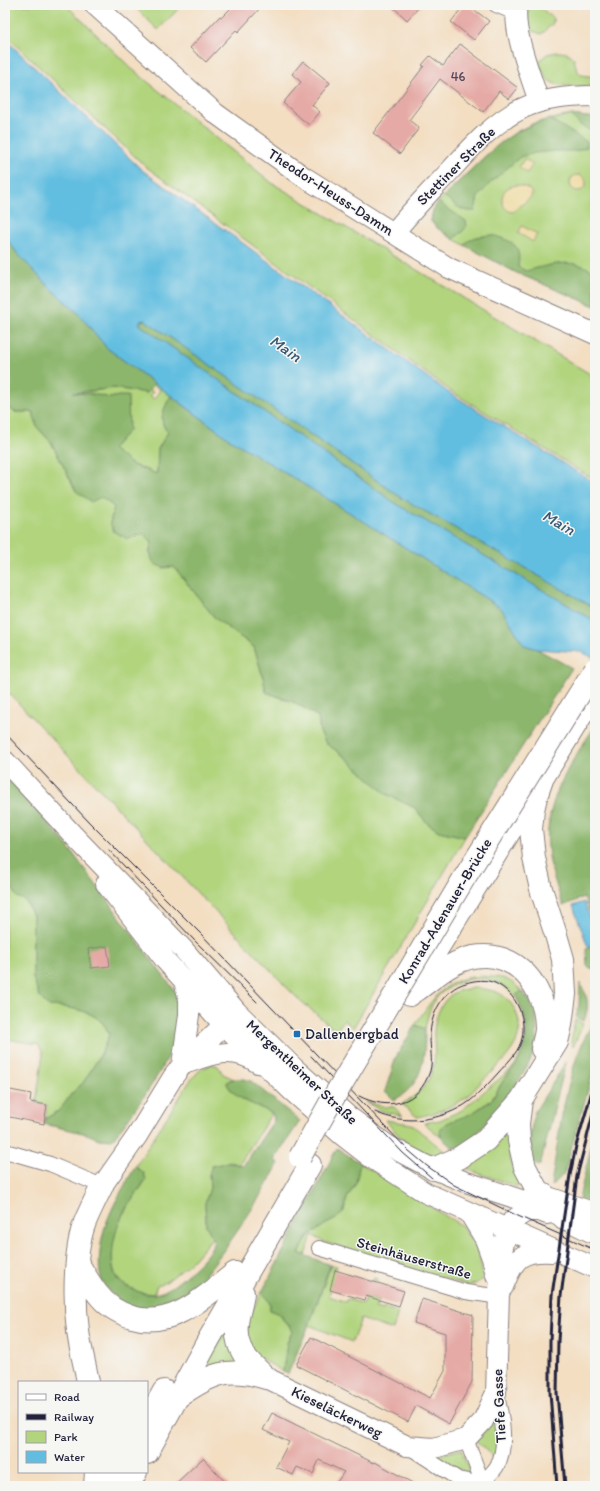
<svg xmlns="http://www.w3.org/2000/svg" width="600" height="1491" font-family="Itim,sans-serif">
<style>
.green{fill:#b1d47d;stroke:#6a7b5c}
.forest{fill:#8cb66c;stroke:#576c54}
.sand{fill:#eeda9e;stroke:#887e6c}
.water{fill:#62bee0;stroke:#42708e}
.building{fill:#e5aaa6}
.lines{fill:none;stroke-linecap:round;stroke-linejoin:round}
.street-casing{stroke:#8a807e;stroke-width:16}
.secondary-casing{stroke:#8a807e;stroke-width:22}
.primary-casing{stroke:#8a807e;stroke-width:24}
.street{stroke:#fff;stroke-width:14}
.secondary{stroke:#fff;stroke-width:20}
.primary{stroke:#fff;stroke-width:22}
.tram{stroke:#22223b;stroke-width:1}
.rail{stroke:#22223b;stroke-width:3}
.primary-bridge-casing{stroke:#8a807e;stroke-width:24;stroke-linecap:butt}
.primary-bridge{stroke:#fff;stroke-width:22}
.poi-dot{fill:#1f6fb2;stroke:#f6f6f2;stroke-width:1.5}
.labels{text-anchor:middle;stroke-width:3;stroke-linejoin:round;paint-order:stroke}
.number-label{font-size:13px;fill:#534456}
.street-label{font-size:15px;fill:#22223b;stroke:#f6f6f2}
.poi-label{font-size:15px;fill:#22223b;stroke:#f6f6f2;text-anchor:start}
.water-label{font-size:16px;font-style:italic;fill:#385975;stroke:#f6f6f2}
</style>
<rect width="100%" height="100%" fill="#f6f6f2"/>
<filter id="ink" filterUnits="userSpaceOnUse"><feTurbulence type="fractalNoise" baseFrequency=".025" numOctaves="2"/><feDisplacementMap in="SourceGraphic" scale="8" xChannelSelector="R" yChannelSelector="G"/><feConvolveMatrix kernelMatrix="1 2 1 2 8 2 1 2 1" color-interpolation-filters="sRGB"/></filter>
<filter id="wash" filterUnits="userSpaceOnUse"><feTurbulence type="fractalNoise" baseFrequency=".012" numOctaves="4" result="noise"/><feDisplacementMap in="SourceGraphic" scale="16" xChannelSelector="R" yChannelSelector="G"/><feGaussianBlur stdDeviation="0.9" result="paint"/><feColorMatrix in="noise" values="0 0 0 0 0 0 0 0 0 0 0 0 0 0 0 0 0 1.4 0 .05"/><feComposite in="paint" operator="in"/></filter>
<g filter="url(#wash)">
<rect width="100%" height="100%" fill="#f3dec2"/>
<path class="green" d="M5,5H66L132,69L272,183L595,377V480L449,390L145,166L5,35Z
M133,5H182L158,30Z
M529,5H537L554,19L552,25C547,27 546,32 541,34L528,29V15Z
M557,52C580,52 570,62 581,75L595,77V86C581,85 552,90 545,76C542,71 541,65 539,61L547,54Z
M571,115L595,118V306L517,273L453,239L436,227L431,221L433,210L438,202L483,158L516,132L534,123Z
M154,383L171,396C164,408 157,421 168,432L158,449L157,474L133,465L111,449L129,430L119,396L110,398L93,394H70L114,388L147,393L150,390L153,392L150,396L154,399L160,390L154,385Z
M5,406L15,412H33L37,427L51,442L76,491L101,497L114,507L110,523L128,539L143,534L152,542L149,553L163,568L174,567L215,618L254,647L263,677L266,692L298,704L318,717L320,732L326,743L345,757L386,794L415,808L427,823L439,831L465,837L353,1028L344,1020L336,1031L295,996L5,689Z
M5,874L11,884L26,901L33,916V978L48,1006C70,1007 102,1010 109,1035L101,1054L83,1083L72,1093L60,1110L45,1119L47,1105L36,1103L43,1053L38,1044L5,1039Z
M480,976C502,978 505,975 522,991L515,996C496,976 472,973 449,988C443,991 438,995 435,1000C429,1009 427,1019 425,1029L415,1025C433,998 444,979 480,976Z
M473,988C491,989 505,992 514,1008C531,1039 504,1060 484,1079C477,1086 470,1096 462,1100C448,1109 433,1114 417,1117L402,1104C417,1095 429,1085 433,1068C436,1057 434,1045 434,1034C434,1018 442,997 458,991C463,989 469,989 473,988Z
M575,1020L583,1024L573,1047L571,1043Z
M212,1064L218,1066L223,1074L234,1079L228,1081L227,1084C235,1100 257,1105 272,1113L239,1165C226,1158 219,1165 209,1174L210,1188L205,1203L206,1225L213,1237L191,1262L166,1282L157,1285L154,1294C142,1293 125,1291 118,1279C107,1263 113,1232 122,1216C129,1203 139,1192 146,1179L143,1172L135,1167L190,1081L201,1069Z
M516,1065L504,1079L492,1099L470,1115L457,1121L446,1123L440,1135L442,1138L424,1123L440,1120L462,1110Z
M366,1102L386,1107H394L403,1116L382,1111Z
M385,1120L411,1124L444,1151L447,1156C441,1157 435,1158 428,1157C413,1154 395,1131 385,1120Z
M509,1129C509,1139 508,1151 511,1161C514,1169 520,1176 523,1185L518,1187L472,1171L465,1167Z
M360,1163L462,1226L477,1249L480,1258L483,1279L475,1284L468,1286L324,1242L312,1235L305,1256L299,1254L308,1236L326,1224L336,1219L344,1211L347,1198L356,1183Z
M331,1265L337,1266L329,1296L346,1302L347,1299L364,1304L374,1278L378,1279L370,1297L379,1300L375,1308L383,1310L384,1308L398,1312L393,1330L361,1319L352,1342L309,1325Z
M262,1292L270,1303V1310L281,1315L285,1323L289,1325L292,1332L287,1343L283,1372L254,1354L247,1338V1320Z
M225,1332L238,1361L231,1364H216L206,1366Z
M494,1421L498,1423L496,1455L492,1456L476,1441Z
M461,1449L469,1471L467,1473L438,1459V1455Z"/>
<path class="forest" d="M571,115L595,118V133L580,125Z
M550,119L587,142V147L576,151H554L535,153L520,157L491,182L478,197L475,211C462,213 453,203 444,196C452,188 461,180 469,172C494,147 514,128 550,119Z
M438,202L466,221L467,226L461,233L453,239L436,227L431,221L433,210Z
M492,235C511,241 522,243 518,267L526,271C549,265 575,256 595,273V306L517,273L464,245C472,236 481,236 492,235Z
M5,236L16,252L51,289L78,313L107,348L154,383V385L147,393L114,388L73,393L93,394L110,398L119,396H128L129,430L112,449L133,465L157,474L158,449L168,432C157,421 164,408 171,396L228,438L344,509L501,608L524,645L537,649L572,668L465,837L439,831L427,823L415,808L386,794L345,757L326,743L320,732L318,717L298,704L266,692L263,677L254,647L215,618L174,567C153,569 148,561 152,542L143,534L128,539L114,532L110,523L114,507L101,497L91,502L76,491L51,442L37,427L33,412H15L5,406Z
M145,320L402,498L595,608V621L395,503L140,325V321Z
M595,726V926L584,897L563,906C558,890 551,872 549,856C541,806 569,765 595,726Z
M5,775L66,844L162,974C172,987 180,994 182,1011C187,1041 131,1116 112,1140L99,1139L87,1134L44,1124L45,1119L60,1110L72,1093L83,1083L101,1054L109,1035C102,1010 70,1007 48,1006L39,996L33,978V916L26,901L17,897L5,874Z
M595,946V970L587,966L586,949Z
M580,983C588,997 590,1005 584,1021L576,1018L579,1005Z
M522,991L529,1000L536,1013L537,1042L531,1059L520,1079L498,1109L476,1135L458,1151C452,1146 437,1139 441,1129C443,1122 463,1118 470,1114C477,1110 488,1104 493,1098C497,1092 500,1086 504,1080C508,1075 512,1070 515,1065C530,1041 530,1019 515,996Z
M595,1018V1065L564,1174L551,1186C560,1129 565,1069 595,1018Z
M415,1025L425,1029C425,1059 423,1085 394,1100L385,1091L396,1057Z
M566,1062L541,1162L540,1165L538,1166L535,1164L532,1156L530,1137L534,1113Z
M234,1079H244L251,1081L300,1121L274,1160L279,1163C260,1198 239,1231 214,1263C204,1276 193,1291 179,1301C164,1312 151,1309 133,1307C126,1306 121,1301 115,1297C110,1293 105,1287 102,1281C96,1269 101,1236 106,1224C113,1204 125,1185 135,1167L143,1172L146,1179C138,1192 127,1204 121,1218C114,1234 107,1264 118,1280C121,1283 126,1286 131,1288C138,1292 146,1295 154,1294C169,1292 182,1279 192,1270C201,1262 211,1252 214,1241L206,1225L205,1203L210,1188L209,1174L212,1166C226,1162 230,1162 243,1166L273,1122L274,1119L272,1113C257,1105 235,1100 227,1084L228,1081Z
M595,1131V1197L589,1199L587,1201L579,1198Z
M337,1148L360,1163L356,1183L347,1198L344,1211L336,1219L326,1224L308,1236L299,1253L330,1265L309,1325L288,1374L283,1372L287,1343L292,1332L289,1325L285,1323L281,1315L270,1310V1303L262,1292Z"/>
<path class="sand" d="M524,159L533,164L527,173L519,167Z
M570 183a8 8 0 1 1 16 0a8 8 0 1 1-16 0Z
M516,185C522,186 531,187 532,195L530,198L513,212C502,211 499,197 506,189C509,187 513,186 516,185Z
M522,226L537,234L533,242L518,233Z"/>
<path class="water" d="M5,39L142,170L448,392L595,483V608L402,498L145,320L140,321V325L395,503L595,621V659L582,652L537,649L524,645L501,608L344,509L228,438L107,348L78,313L51,289L16,252L5,236Z
M584,902L595,932V944L588,947L573,906Z"/>
<g id="blocks">
<path class="building" d="M234,5H263L238,32L236,30L206,62L190,48L220,16L222,17Z
M391,5H421L407,20Z
M464,5H468L489,21L474,40L451,22Z
M460,44L518,88L509,99L499,91L483,112L440,79L409,120L419,128L400,154L373,133L424,66L422,65L430,56L443,66Z
M303,61L330,83L312,105L320,112L309,125L283,103L301,82L292,74Z
M107,946L110,966L91,968L88,949Z
M5,1089L31,1094L30,1102L47,1105L44,1124L5,1116Z
M335,1270L404,1291L399,1306L366,1296L365,1300L330,1290Z
M422,1299L473,1315L472,1382L449,1424L416,1406L408,1422L296,1365L311,1337L430,1398L445,1371V1333L414,1323Z
M272,1413L374,1463L375,1462L418,1486H334L344,1472L319,1460L313,1474L297,1467L293,1475L276,1467L289,1442L263,1430Z
M203,1458L229,1486H173Z"/>
</g>
</g>
<g filter="url(#ink)">
<use href="#blocks" fill-opacity="0" stroke="#8a807e" stroke-width="1"/>
<g class="lines">
<g class="street-casing">
<path id="street" d="M496,5L515,13
M5,1151L50,1164L102,1186
M319,1248L466,1292L500,1297
M466,1439L483,1484
M409,1447L458,1479L483,1484
M482,1486C485,1478 493,1473 497,1466C508,1447 502,1414 496,1393"/>
</g>
<g class="secondary-casing">
<path id="secondary" d="M95,5L215,113L304,177L449,268L595,334
M517,5C512,31 531,76 539,102
M394,233C410,212 429,193 447,174C470,149 492,123 523,108C545,98 571,96 595,96
M5,761L74,836L183,949L237,1012L294,1068L348,1116L387,1145L427,1166L463,1181L527,1202L547,1210L595,1234
M106,884L166,961L224,1025L292,1091L342,1135L373,1159L426,1193L595,1268
M190,1062C215,1053 234,1047 258,1063
M182,1065L189,1015V999L184,981
M102,1186L137,1136L173,1077L182,1065L233,1016
M470,1214L485,1239L492,1258L496,1275
M503,1287C514,1259 520,1250 552,1252
M267,1378L407,1446L434,1448L466,1439L483,1421L496,1393L500,1260L507,1230L513,1220L524,1213L530,1211H539L547,1214"/>
</g>
<g class="primary-casing">
<path id="primary" d="M417,990C435,977 450,962 473,957C517,949 546,988 546,1028C546,1035 543,1042 542,1049
M410,995L436,951L595,693
M521,1100L518,1124L519,1141L525,1167L537,1190L548,1198L564,1219
M433,1169L459,1158L486,1140L521,1100L557,1042L561,1025L565,994L564,975L563,959L556,935L541,889L534,858L531,829L533,810L536,797L544,774
M548,1198L595,1214
M77,1262C84,1273 90,1284 97,1293C106,1305 118,1313 132,1317C173,1329 205,1296 235,1273
M243,1293C242,1304 238,1313 237,1324C234,1350 249,1362 267,1378
M88,1382C85,1365 80,1348 78,1331C74,1300 74,1251 85,1222C90,1210 96,1198 102,1186
M179,1396C211,1374 227,1366 266,1378
M147,1421L164,1391
M147,1453L209,1339L310,1165
M95,1486L96,1472
M110,1486L118,1472
M128,1486L136,1472"/>
</g>
<use href="#street" class="street"/>
<use href="#secondary" class="secondary"/>
<use href="#primary" class="primary"/>
<path class="tram" d="M5,733L89,822L201,934L408,1150L427,1166L454,1185L518,1216L595,1250
M109,850L194,940L257,1002
M311,1056L403,1153L432,1178
M359,1096C388,1111 419,1105 430,1071C433,1060 430,1049 430,1037C430,1015 443,989 466,983C475,980 486,979 495,983C517,993 528,1020 521,1042C517,1054 506,1064 498,1073C489,1083 480,1093 470,1101C443,1121 405,1126 375,1112"/>
<path class="rail" d="M557,1486L550,1392V1341L552,1295L570,1175L576,1146L595,1081
M565,1486L557,1393L558,1341L561,1296L577,1176L595,1106"/>
<g class="primary-bridge-casing">
<path id="primary-bridge" d="M300,1157L329,1105L463,880L595,669"/>
</g>
<use href="#primary-bridge" class="primary-bridge"/>
</g>
</g>
<rect class="poi-dot" x="293" y="1030" width="8" height="8" rx="2"/>
<g class="labels">
<g class="number-label">
<text x="458" y="81">46</text>
</g>
<g class="street-label">
<text transform="translate(456 166) rotate(-45)" y="5">Stettiner Straße</text>
<text transform="translate(331 192) rotate(33)" y="5">Theodor-Heuss-Damm</text>
<text transform="translate(445 911) rotate(-59)" y="5">Konrad-Adenauer-Brücke</text>
<text transform="translate(302 1072) rotate(43)" y="5">Mergentheimer Straße</text>
<text transform="translate(414 1258) rotate(16)" y="5">Steinhäuserstraße</text>
<text transform="translate(499 1406) rotate(-93)" y="5">Tiefe Gasse</text>
<text transform="translate(337 1412) rotate(26)" y="5">Kieseläckerweg</text>
</g>
<g class="poi-label">
<text x="305" y="1039">Dallenbergbad</text>
</g>
<g class="water-label">
<text transform="translate(286 348) rotate(35)" y="6">Main</text>
<text transform="translate(559 522) rotate(30)" y="6">Main</text>
</g>
</g>
<rect width="600" height="1491" fill="none" stroke="#f6f6f2" stroke-width="20"/>
<rect x="18" y="1381" width="130" height="92" fill="#f6f6f2" stroke="#a1a1a9"/>
<rect x="26" y="1394" width="20" height="6" fill="#ffffff" stroke="#a1a1a9"/>
<text x="54" y="1401" font-size="12" fill="#22223b">Road</text>
<rect x="26" y="1414" width="20" height="6" fill="#22223b" stroke="#a1a1a9"/>
<text x="54" y="1421" font-size="12" fill="#22223b">Railway</text>
<rect x="26" y="1431" width="20" height="12" fill="#b1d47d" stroke="#a1a1a9"/>
<text x="54" y="1441" font-size="12" fill="#22223b">Park</text>
<rect x="26" y="1451" width="20" height="12" fill="#62bee0" stroke="#a1a1a9"/>
<text x="54" y="1461" font-size="12" fill="#22223b">Water</text>
</svg>
